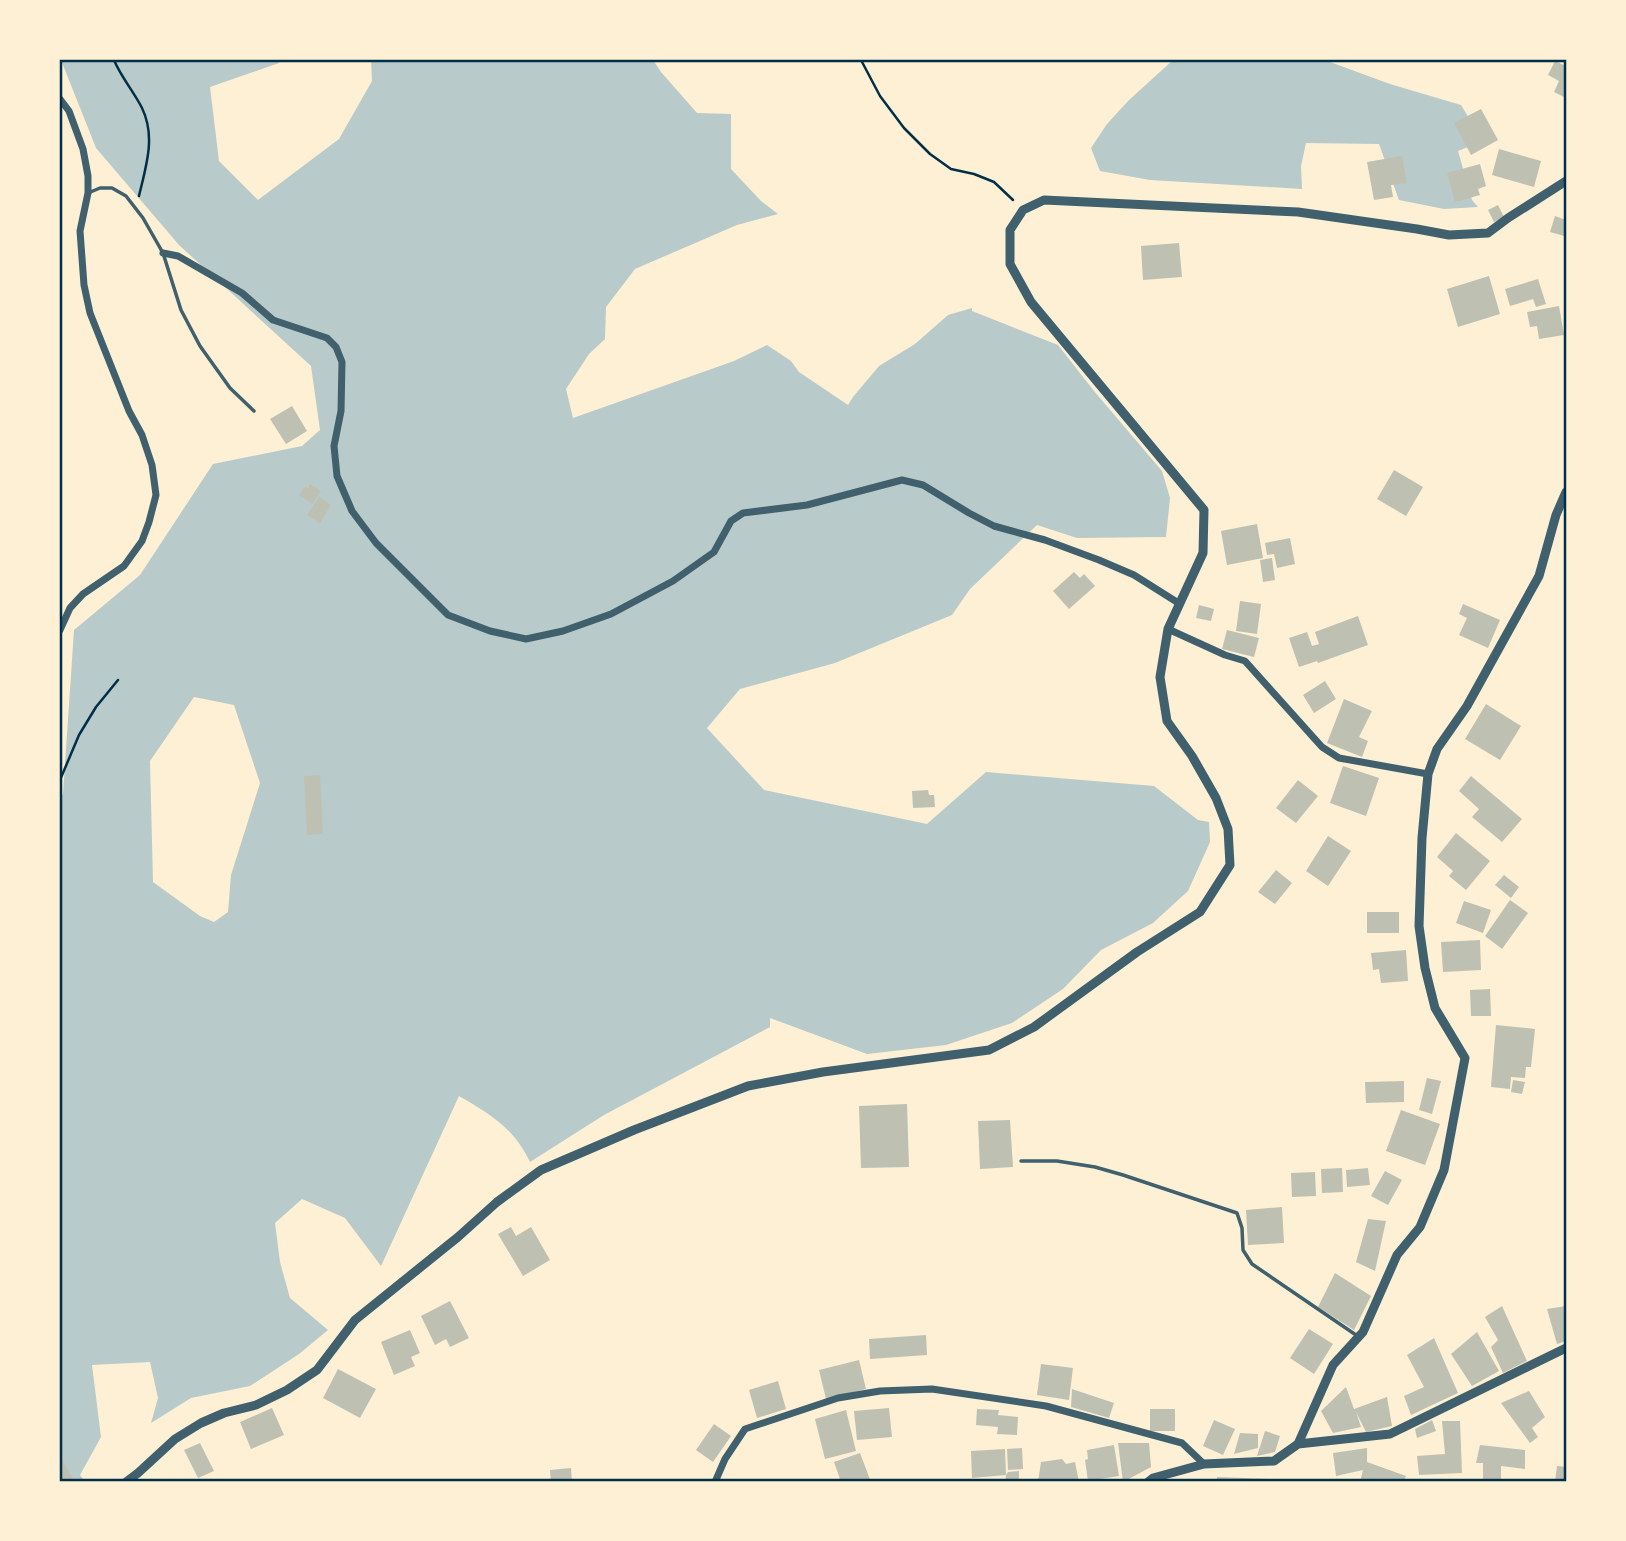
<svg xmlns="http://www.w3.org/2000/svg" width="1626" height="1541" font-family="Lato,sans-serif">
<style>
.green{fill:#b9caca;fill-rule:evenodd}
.building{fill:#bec0b2}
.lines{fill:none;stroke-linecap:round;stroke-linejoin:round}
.path{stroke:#003049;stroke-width:2.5}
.service{stroke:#3f606c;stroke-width:3.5}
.minor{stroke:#3f606c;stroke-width:7}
.tertiary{stroke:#3f606c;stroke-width:9}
.neatline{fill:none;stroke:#003049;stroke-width:2.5}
</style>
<rect width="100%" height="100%" fill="#fdf0d5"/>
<path class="green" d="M61,60H280L279,63L210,87L219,161L258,200L339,139L372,81L371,60H653L661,72L697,113L731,114V169L761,201L778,214L737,225L635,269L606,307L605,339L589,354L566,389L573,418L734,361L767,345L791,361L799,372L848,405L853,397L879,366L915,344L948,315L972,308V311L1058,345L1094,391L1162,471L1170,498L1166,537L1077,538L1037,525L970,589L952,615L835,663L740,689L707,728L764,790L927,824L986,772L1154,786L1198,820L1209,822L1210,842L1188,891L1153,923L1101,950L1063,989L1012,1023L946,1045L867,1054L770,1018V1027L604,1115L530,1162C514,1128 490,1114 459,1096L381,1266L345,1218L302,1199L275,1223L280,1262L290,1298L328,1330L299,1354L250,1386L191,1398L151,1423L158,1398L150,1362L92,1365L101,1437L80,1475L83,1479L80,1481L60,1482V798L63,794L74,630L140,575L213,464L302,446L320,430L311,366L179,245L96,148ZM194,697L234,705L260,783L231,875L228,912L214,922L200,916L153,882L150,761Z
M1173,60H1329L1330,62L1390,84L1461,105L1483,141L1458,151L1472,200L1478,207L1444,209L1399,200L1379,144L1306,143L1301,166L1302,189L1150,180L1100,171L1091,148L1107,124L1128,101Z"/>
<path class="building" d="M1555,61L1566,66V98L1554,92L1559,81L1548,75Z
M1481,109L1498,140L1471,155L1454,123Z
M1499,149L1541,161L1534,187L1492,175Z
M1402,156L1407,183L1391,185L1393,197L1374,200L1367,162Z
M1480,164L1486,186L1478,189L1480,195L1455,202L1447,173Z
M1498,205L1504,217L1494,222L1488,210Z
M1555,216L1566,220L1564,236L1550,232Z
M1179,243L1182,277L1143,280L1141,246Z
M1489,276L1500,314L1458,327L1447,289Z
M1538,279L1546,304L1536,307L1533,299L1510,306L1505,289Z
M1559,306L1564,335L1539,339L1537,326L1530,327L1527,312Z
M292,406L307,431L286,444L270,419Z
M1394,470L1423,487L1406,516L1377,499Z
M310,484L321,491L312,504L299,495L305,487L308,488Z
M319,497L331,505L320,523L307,515Z
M1257,524L1263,558L1227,565L1221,531Z
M1290,538L1295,564L1277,568L1274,554L1267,555L1265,543Z
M1272,558L1275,580L1263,582L1260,560Z
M1074,572L1080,578L1084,574L1095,586L1069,609L1053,591Z
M1240,601L1261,604L1257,634L1236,631Z
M1463,604L1500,620L1488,648L1459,635L1467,618L1459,614Z
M1199,605L1214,609L1211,621L1196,618Z
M1358,616L1368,645L1318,663L1317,661L1299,667L1289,638L1307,632L1312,646L1319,644L1315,632Z
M1227,630L1259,638L1254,657L1222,649Z
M1325,681L1336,699L1314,713L1303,695Z
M1344,699L1372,711L1359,737L1368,741L1362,757L1327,743Z
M1486,704L1521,726L1500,760L1465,739Z
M1343,766L1379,778L1366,816L1330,803Z
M320,775L323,834L307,835L304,776Z
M1471,776L1522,819L1502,842L1472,817L1479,809L1459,791Z
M1298,780L1318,796L1296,823L1276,808Z
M928,790L929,795H934L935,807L913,808L912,791Z
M1456,833L1490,861L1466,890L1449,876L1453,871L1437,857Z
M1328,836L1351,851L1328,886L1306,871Z
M1276,870L1292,883L1275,904L1258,892Z
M1504,875L1519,887L1511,898L1495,885Z
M1510,900L1528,913L1502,949L1485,936Z
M1464,901L1491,910L1483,933L1456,923Z
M1367,912H1399V933H1367Z
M1480,940L1481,970L1443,972L1441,942Z
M1406,950L1408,981L1381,983L1379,969L1373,970L1371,953Z
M1490,989L1491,1016H1471L1470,990Z
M1496,1025L1535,1029L1531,1067H1526L1525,1078L1511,1077L1510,1089L1491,1087Z
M1427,1078L1441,1081L1432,1114L1419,1110Z
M1513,1080L1525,1082L1522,1094L1511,1092Z
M1404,1081V1102L1366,1103L1365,1082Z
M907,1104L909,1167L861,1168L859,1106Z
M1401,1110L1440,1124L1425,1165L1386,1151Z
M1010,1120L1013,1167L980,1169L978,1121Z
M1342,1168L1343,1192L1322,1193L1321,1169Z
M1368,1168L1370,1185L1347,1187L1346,1170Z
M1385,1171L1402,1180L1388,1205L1371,1196Z
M1315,1172L1316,1196L1292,1197L1291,1173Z
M1282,1207L1284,1243L1248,1245L1246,1210Z
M1368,1219L1386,1221L1375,1271L1356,1262Z
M511,1227L516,1236L531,1227L550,1260L523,1276L498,1234Z
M1335,1273L1371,1296L1354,1330L1318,1307Z
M450,1301L469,1338L450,1347L446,1339L435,1345L421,1316Z
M1502,1306L1527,1361L1503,1373L1491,1347L1498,1340L1485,1317Z
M1566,1306V1341L1557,1344L1547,1309Z
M1309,1329L1333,1344L1314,1374L1290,1358Z
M410,1330L420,1353L411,1357L415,1366L394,1375L381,1342Z
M1477,1332L1499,1371L1472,1386L1451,1354Z
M926,1335L927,1355L870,1359L869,1339Z
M1434,1338L1458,1393L1411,1415L1404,1396L1424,1387L1407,1355Z
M859,1360L866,1389L826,1399L819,1370Z
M1041,1364L1073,1368L1069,1400L1037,1395Z
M338,1369L376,1389L360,1418L323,1398Z
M778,1381L786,1409L757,1418L749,1390Z
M1346,1387L1354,1409L1387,1397L1392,1426L1366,1432L1356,1412L1361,1427L1333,1433L1321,1411Z
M1072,1389L1114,1403L1109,1418L1071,1407Z
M1529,1391L1545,1417L1532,1428L1538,1437L1530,1443L1501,1403Z
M272,1408L284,1435L251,1449L240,1422Z
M889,1408L892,1437L857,1440L854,1411Z
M977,1409L999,1410L998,1415L1018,1417L1017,1435L997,1434L998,1427L976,1425Z
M1150,1409H1175V1431H1150Z
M846,1410L856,1451L825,1459L815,1419Z
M1214,1420L1235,1429L1223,1455L1203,1446Z
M1432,1420L1436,1431L1417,1438L1415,1429Z
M1442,1421H1460L1462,1473L1419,1475L1417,1456L1445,1454Z
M714,1424L731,1436L713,1462L696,1450Z
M1265,1431L1280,1436L1275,1452L1257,1456Z
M1240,1433L1258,1434V1448L1234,1454Z
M200,1443L214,1471L198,1478L184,1450Z
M1118,1443H1149L1151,1467L1123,1482Z
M1114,1445L1119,1476L1088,1481L1085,1460L1088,1459L1087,1450Z
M1480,1445L1525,1450V1469L1501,1466V1482H1483V1463H1476Z
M1022,1448L1023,1469L1008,1470L1007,1449Z
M1367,1448V1462L1406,1476L1403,1482H1360L1363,1470L1336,1476L1333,1453Z
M1005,1449L1006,1475L1008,1472L1019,1471V1482H1005L1006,1475L972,1478L971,1451Z
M860,1453L871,1482H841L834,1462Z
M60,1455L73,1479L70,1482H60Z
M1062,1459L1066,1464L1075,1462L1079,1482H1038L1041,1462Z
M1557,1466L1566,1467V1482H1555Z
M571,1468L572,1482H551L550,1470Z
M1217,1477L1268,1479L1267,1482H1217Z"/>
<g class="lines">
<path class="path" d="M114,60C121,77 134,92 142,108C156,137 146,166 139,196
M861,60L880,96L904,128L930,154L951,169L974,174L994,182L1013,200
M60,780L79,735L96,707L118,680"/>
<path class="service" d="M88,193L100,188H112L126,196L143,218L163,253L181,310L200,346L230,388L254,411
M1021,1161H1057L1095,1167L1123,1175L1237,1213L1242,1228L1243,1250L1252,1264L1356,1335"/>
<path class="minor" d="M60,99L69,111L83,149L88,176V193L80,231L84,285L90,313L129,411L142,435L152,465L156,495L149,522L142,541L124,566L83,594L70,608L60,630
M163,253L178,256L242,293L273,320L327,338L336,347L342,362L341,411L334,446L337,476L352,511L376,543L448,615L490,631L526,639L563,631L611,614L673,581L714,552L731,521L743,513L807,505L902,480L923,485L969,513L994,526L1045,540L1099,560L1134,575L1180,604
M1168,629L1225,655L1245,661L1322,747L1339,758L1428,774
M715,1482L725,1459L745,1429L838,1398L880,1391L932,1389L1046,1406L1182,1443L1204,1464"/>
<path class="tertiary" d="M1298,1444L1390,1434L1566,1348
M126,1482L138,1473L175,1439L201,1423L224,1413L256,1405L287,1390L317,1370L355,1320L458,1237L497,1202L541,1170L634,1130L748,1086L823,1072L989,1050L1034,1027L1137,952L1200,912L1230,865L1228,829L1216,798L1192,756L1167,721L1160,677L1168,629L1203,553L1204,510L1031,302L1010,264V230L1023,210L1044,200L1298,212L1417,229L1449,235L1488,233L1508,218L1566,181
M1148,1482L1153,1478L1204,1464L1274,1461L1298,1444L1333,1365L1363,1332L1397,1255L1420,1227L1444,1170L1465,1058L1435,1008L1425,968L1419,926L1422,838L1428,774L1437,749L1467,706L1539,576L1556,515L1566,492"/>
</g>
<rect width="1626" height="1541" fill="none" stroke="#fdf0d5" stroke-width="122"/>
<rect x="61" y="61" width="1504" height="1419" class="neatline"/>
</svg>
